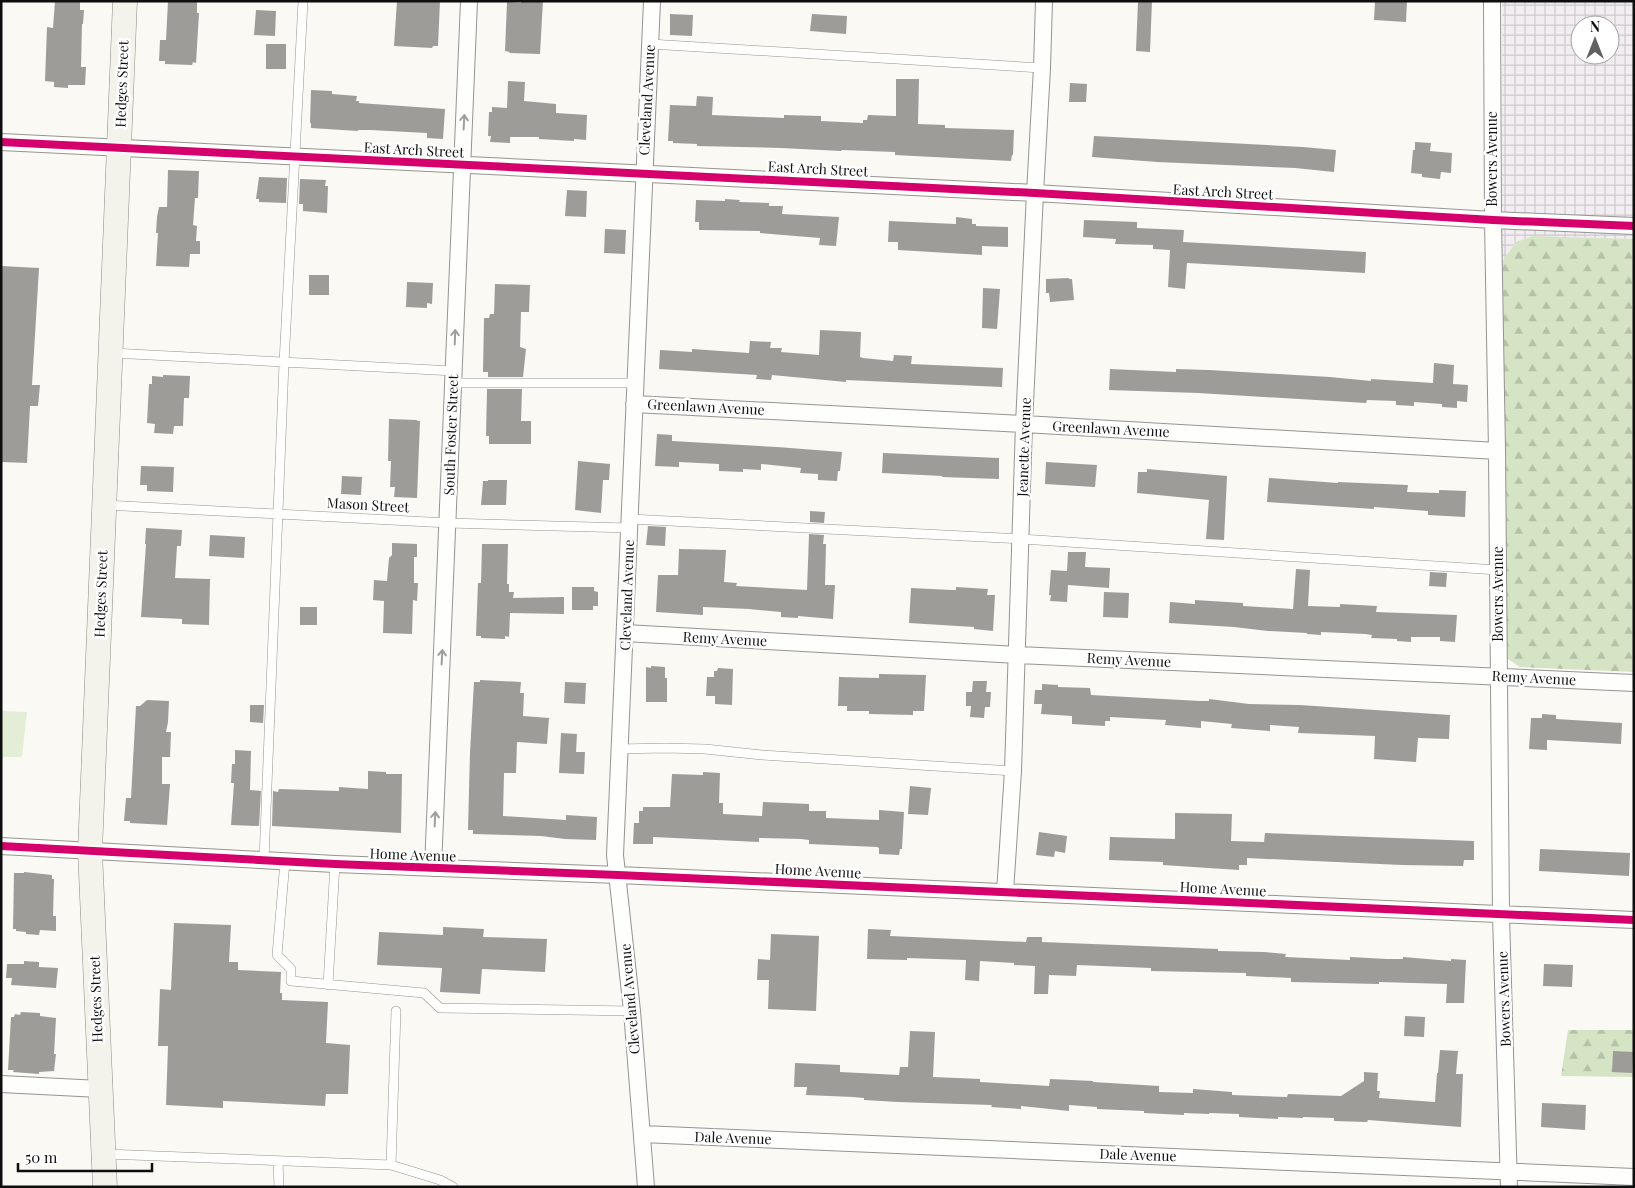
<svg xmlns="http://www.w3.org/2000/svg" width="1635" height="1188" font-family="'Playfair Display',serif">
<style>
.industrial{fill:url(#industrial-grid);fill-rule:evenodd}
.forest{fill:url(#forest-firs)}
.park{fill:#e4edd6}
.building{fill:#9e9c99}
.lines{fill:none;stroke-linecap:round;stroke-linejoin:round}
.lane-casing{stroke:#949492;stroke-width:10}
.street-casing{stroke:#949492;stroke-width:18}
.secondary-casing{stroke:#8b8a88;stroke-width:25}
.lane{stroke:#fefefd;stroke-width:9}
.street{stroke:#fefefd;stroke-width:16}
.secondary{stroke:#f4f3eb;stroke-width:24}
.cycleway-casing{stroke:#fff;stroke-width:11}
.cycleway{stroke:#d6006c;stroke-width:8}
.oneway{stroke:#9e9e9d}
.labels{text-anchor:middle;stroke-width:5;stroke-linejoin:round;paint-order:stroke}
.street-label{font-size:14px;fill:#0e0e0e;stroke:#fff}
</style>
<defs>
<pattern id="industrial-grid" width="8" height="8" patternUnits="userSpaceOnUse" patternTransform="scale(1.25)"><rect width="8" height="8" fill="#f2edf0"/><path d="M0 4h8M4 0v8" fill="none" stroke="#cecacd"/></pattern>
<pattern id="forest-firs" width="22" height="20" patternUnits="userSpaceOnUse" patternTransform="scale(1.25)"><rect width="22" height="20" fill="#d5e4c5"/><path d="M5 1l3.5 6h-7zM16 11l3.5 6h-7z" fill="#b6c2a8"/></pattern>
</defs>
<rect width="100%" height="100%" fill="#faf9f4"/>
<path class="industrial" d="M1502,1H1634V239L1533,236L1516,242L1502,262ZM1580,25H1610V55H1580Z"/>
<path class="forest" d="M1533,236L1634,239V672L1520,667L1505,657L1502,262L1516,242Z
M1568,1030H1634V1077L1561,1076Z"/>
<path class="park" d="M1,711L27,712L22,757H3L1,771Z"/>
<path class="building" d="M55,1H80V10H84L83,24H82L81,67H86L85,85H68V88L54,87V82L45,81L47,27L53,28Z
M168,1H197V13H199L196,63L193,62L192,65L165,64V61H159L160,40H166Z
M397,1H440L438,46H433L432,48L394,46Z
M521,1H543L540,54L509,53L510,52L505,51L507,2L521,3Z
M1138,1H1152L1150,52L1136,51Z
M1375,1H1407L1406,22L1374,20Z
M256,10L276,11L275,36L254,35Z
M670,14L693,15L692,36L670,35Z
M812,14L847,16L846,34L810,31Z
M266,44H286V69H266Z
M896,79H919L918,124L945,125V128L1014,130L1013,155H1012L1011,161L895,155V152L842,150L841,151L781,148L697,146V144L673,143V141H668L670,105L696,106L697,96L713,97L712,115L784,118V115L821,116V121L863,123V120H867L868,115L896,116Z
M508,81L525,82L524,101L556,104V113L587,115L586,140L574,139V141L539,139V137H510V143L490,142L491,136H488L489,112H492V107L507,108Z
M1070,83L1087,84L1086,102H1069Z
M311,90L332,91V94L357,96L356,101H359V103L445,109L443,139L427,138V133L370,130H358V131L311,128V123H310Z
M1094,136L1303,147L1336,150L1334,172L1295,168L1157,162L1092,157Z
M1415,142L1431,143L1430,151L1452,153L1451,173L1441,172L1440,179L1422,177V174L1411,173L1413,150H1415Z
M168,170L199,171L198,198H195L193,225L197,226L196,241H200V254H190L189,267L156,266L158,233H156L157,217L159,207H167Z
M259,177L287,178L286,203L259,202V199H256Z
M300,179L326,180L325,186H328L327,213L303,211V204H299Z
M567,190L587,191L586,217L565,216Z
M725,199L740,200L739,202L769,203V206H783L782,214L839,217L836,246L819,245L820,238L760,233V231L699,230V222H695L696,200L725,201Z
M956,217L972,219V224H976V226L1008,227V247L982,246V255L898,250V242H888L889,221L956,224Z
M1084,220L1137,222V228L1184,230L1183,242L1366,252L1365,273L1187,263L1185,289L1168,287L1170,250L1153,249V245L1115,244L1116,239L1083,237Z
M605,229L626,230L625,254L604,253Z
M1,266L39,268L32,385H40L38,406H30L27,463L1,462Z
M309,275H329V295H309Z
M1069,278V279H1072L1074,300L1050,302L1049,293H1046V279Z
M407,282L433,283L432,304L427,303V308L406,307Z
M495,284L530,285L529,312H521L520,347L526,349L523,377H488V372H483L484,318H489L490,314H494Z
M983,288L1000,289L997,329L982,328Z
M820,330L861,332L860,357L863,358L893,361L894,355L912,356L911,364L1003,368L1002,387L846,380V382L772,375L771,380L756,379L757,375L659,369L660,350L692,352V349L749,353L750,341L771,342L770,348H782L781,352L819,355Z
M1434,363L1454,365L1453,384L1468,385L1467,402L1457,401V408L1442,407V404L1414,402V406L1396,405V401L1367,400L1366,403L1198,393L1109,390L1110,369L1176,372V369L1209,370L1330,377L1371,381V379L1433,383Z
M163,375L190,376L189,398H184L183,426H174L173,434L154,433L155,424L147,423L149,384H152V376L163,377Z
M487,389H522L521,421H531V444H489V436H486Z
M389,419L417,420V421H420L417,498L394,497L395,487H390L391,461H388Z
M657,434L672,435V441L777,447L842,452L840,471H838L837,481L818,480V474L800,473L801,468L761,464V470L743,469V472L719,471V464L679,462V467L655,466Z
M883,453L999,458V479L942,477V476L882,473Z
M578,461L610,464L609,480H603L601,513L575,510Z
M1046,462L1097,465L1095,487L1045,484Z
M141,466L174,467L173,492L147,491V485H140Z
M1147,469L1227,476L1224,540L1206,539L1209,500L1137,493L1138,472H1147Z
M342,476L362,477L361,495L341,494Z
M1269,478L1338,483V482L1408,485L1407,492L1439,493V490L1466,491L1465,517L1428,515V511L1374,507V509L1267,502Z
M488,480H507L506,505H481L483,481H488Z
M810,511L825,512L824,523L810,522Z
M648,526L666,527L665,546L646,545Z
M146,528L182,530L181,546H177L175,578L210,579L209,625L182,624V619L141,617L146,544H145Z
M809,534L824,535L823,544H826L825,585H835L833,619L798,616V618L781,617V612L749,609L703,607V615L656,612L658,575H678L679,549L726,550L724,582L737,583L736,586L807,590Z
M210,535L245,537L244,558L209,556Z
M392,543L417,544V557H414V583H418L417,601L413,600L412,634L383,633L384,601L373,600L374,580L387,581L389,558L392,555Z
M482,544H508L507,584H509V592H514L513,598L564,597V614L510,613L509,637L505,636V639L481,638V636H476L478,583H481Z
M1068,552H1086L1085,567L1110,568L1109,588L1068,585L1067,602L1050,601L1051,595H1049L1051,570L1067,571Z
M1296,569L1310,570L1308,606L1340,607V604L1377,606L1376,612L1457,615L1455,642L1440,641V637H1411V642L1397,641V639L1371,638L1372,635L1365,634L1321,632V635L1307,634V633L1268,631L1234,627L1169,623L1170,602L1195,604V600L1243,603V606L1293,609Z
M1430,572L1447,573L1446,587L1429,586Z
M572,587H594V591L598,592V606H593V610H572Z
M956,587L988,589L987,595H995L993,631L974,629V627L909,623L911,588L952,590H956Z
M1104,592L1129,593L1128,618L1103,617Z
M300,607H317V625H300Z
M651,666L665,667V678H667V702H646V667L651,668Z
M718,668L733,669L732,705L715,704V696H706L707,677H714V671H717Z
M879,674L926,675L924,711H913V715L869,714V711H847V706H838L839,677L879,678Z
M480,680L521,682L520,693H524L523,716L549,718L547,744L517,742L516,773H504L503,816L566,820V815L597,817L596,840L565,839L541,836L473,834V830H468L470,752L474,682H480Z
M973,681H987L986,692H991L990,707H985L984,718L970,717L971,706H966V692H972Z
M565,682L586,683L585,704L564,703Z
M1042,684L1058,685V687L1090,688L1091,695L1200,701H1209V699L1249,704L1300,705L1450,715L1449,739L1418,738L1416,762L1374,759L1375,736L1298,733L1299,727L1270,725V731L1231,728L1232,724L1201,721V728L1165,725L1166,720L1110,717V721H1105V726L1072,724V716L1041,714L1042,704H1034L1035,690H1042Z
M147,700L169,701L168,722L166,732H171L170,757H162V784H170L167,825L130,823V821H124L126,798H131L136,706H140Z
M250,705H264L263,723L250,722Z
M1542,714L1556,715V719L1622,723L1621,744L1547,740V750L1529,749L1531,718H1542Z
M561,733L577,734L576,752H585L584,774L559,773Z
M235,750L251,751L250,790L261,791L259,826L231,825L234,783H231L232,764H235Z
M368,771L386,772V774H402L401,833L272,826L273,791L278,792L279,789L339,791V787L368,789Z
M703,772L720,773L719,803H723V814L762,816L763,802L809,804V811H826V818L879,820V810L904,812L902,849H900L899,855L879,854V848L877,847L809,844V840L801,839L759,838V842L653,837V844H633L634,823H639V811H643V807H670L672,774L703,775Z
M910,786L931,788L928,815L908,814Z
M1175,813L1232,814L1231,841L1264,842L1265,833L1474,841V860H1464L1463,866L1402,865L1247,858V865H1239V870L1163,865V862L1109,860L1110,837L1175,839Z
M1039,832L1067,836L1065,853L1055,851L1054,857L1036,855Z
M1540,849L1630,853L1629,876L1539,871Z
M24,872L52,875V879H54L53,916H56V931L40,930L39,935L26,934V932L16,931V929H13L14,873H24Z
M174,923L231,925L229,962H238V970L281,972L280,993H282V1000L328,1002L326,1043L350,1045L348,1094H326L325,1106L223,1101V1108L166,1105L168,1046H158L160,989L171,990Z
M443,927L484,929L483,937L547,939L545,972L482,969L480,994L440,992L442,968L377,965L379,932L443,935Z
M868,929L891,930L890,936L1026,942L1027,937H1042V942L1218,949V951L1264,952L1286,954L1285,957L1350,960V957L1387,959H1403V957L1451,961V959L1466,960L1464,1003H1446L1447,984L1379,982V984L1291,982V978L1246,976V973L1151,971V968L1077,965L1076,976L1049,975L1048,994H1034L1035,966L1014,965V963L980,961L979,981L965,980L966,960L907,958V960L867,959Z
M771,934L819,936L816,1011L768,1009L769,980H757L758,959L770,960Z
M24,961L39,962V967L58,968L56,988L11,985L12,978H6L7,964H24Z
M1544,964L1573,965L1572,987L1543,986Z
M21,1012L40,1013V1016L56,1018L54,1054H56L54,1071L39,1072V1074L13,1072L14,1070H8L11,1017H14L15,1014L20,1015Z
M1405,1016L1425,1017L1424,1037L1404,1036Z
M910,1031L935,1032L933,1077L980,1079V1082L1049,1086L1050,1079L1093,1081V1082L1159,1086V1092L1193,1093V1089L1232,1092V1095L1287,1097L1288,1094L1341,1096L1364,1081V1072L1378,1073L1377,1091H1380L1379,1098L1435,1102L1437,1073H1438L1440,1050L1458,1051L1456,1074H1463L1461,1127L1368,1120L1367,1122L1334,1121V1118L1303,1117V1118L1278,1117V1119L1239,1117V1114L1209,1113V1114L1184,1113V1115L1144,1113V1111L1097,1109V1107L1069,1105V1111L1021,1106V1109L991,1107L992,1105L898,1102L864,1100V1098L853,1097L806,1095L807,1087H794L795,1063L840,1065V1072L899,1075L900,1067H908Z
M1613,1051L1633,1052L1632,1073L1612,1072Z
M1542,1103L1586,1105L1585,1130L1541,1127Z"/>
<g class="lines">
<g class="lane-casing">
<path id="lane" d="M650,44L1042,68
M112,353L454,371
M453,383H635
M105,505L448,523L630,528
M630,519L1021,539L1498,570
M619,749L665,748L705,749L762,755L1013,771
M264,860L284,363L303,1
M285,861L277,955L291,969V981L424,993L440,1008L632,1011
M328,985L335,864
M105,1154L391,1165L440,1180L453,1187
M278,1161L279,1187
M391,1165L396,1011"/>
</g>
<g class="street-casing">
<path id="street" d="M1492,1L1493,220L1497,451L1501,915L1509,1187
M1,142L1035,193L1493,220L1634,226
M634,404L1024,424L1497,451
M625,633L1018,655L1634,683
M1,846L335,864L618,875L1634,920
M433,868L469,1
M1005,892L1013,771L1024,424L1035,193L1042,68L1044,1
M1,1084L100,1089
M642,1134L1634,1177
M646,1187L632,1011L615,855L652,1"/>
</g>
<g class="secondary-casing">
<path id="secondary" d="M105,1187L90,851L125,1"/>
</g>
<use href="#lane" class="lane"/>
<use href="#street" class="street"/>
<use href="#secondary" class="secondary"/>
<g class="cycleway-casing">
<path id="cycleway" d="M1,142L1035,193L1493,220L1634,226
M1,846L335,864L618,875L1634,920"/>
</g>
<use href="#cycleway" class="cycleway"/>
</g>
<defs><path id="oneway-shaft" d="M-6 0H5M1.5-3L5.5 0L1.5 3" fill="none" stroke-width="1.6" stroke-linecap="round" stroke-linejoin="round" transform="scale(1.25)"/></defs>
<g class="oneway">
<use href="#oneway-shaft" transform="translate(464 122) rotate(-87)"/>
<use href="#oneway-shaft" transform="translate(455 337) rotate(-88)"/>
<use href="#oneway-shaft" transform="translate(442 657) rotate(-87)"/>
<use href="#oneway-shaft" transform="translate(435 819) rotate(-87)"/>
</g>
<g class="labels">
<g class="street-label">
<text transform="translate(122 84) rotate(-88)" y="5">Hedges Street</text>
<text transform="translate(647 100) rotate(-87)" y="5">Cleveland Avenue</text>
<text transform="translate(414 150) rotate(3)" y="5">East Arch Street</text>
<text transform="translate(1492 159) rotate(-90)" y="5">Bowers Avenue</text>
<text transform="translate(818 169) rotate(3)" y="5">East Arch Street</text>
<text transform="translate(1223 192) rotate(3)" y="5">East Arch Street</text>
<text transform="translate(706 407) rotate(3)" y="5">Greenlawn Avenue</text>
<text transform="translate(1111 429) rotate(3)" y="5">Greenlawn Avenue</text>
<text transform="translate(451 435) rotate(-88)" y="5">South Foster Street</text>
<text transform="translate(1024 447) rotate(-88)" y="5">Jeanette Avenue</text>
<text transform="translate(368 505) rotate(3)" y="5">Mason Street</text>
<text transform="translate(101 594) rotate(-88)" y="5">Hedges Street</text>
<text transform="translate(1498 594) rotate(-90)" y="5">Bowers Avenue</text>
<text transform="translate(627 595) rotate(-88)" y="5">Cleveland Avenue</text>
<text transform="translate(725 639) rotate(3)" y="5">Remy Avenue</text>
<text transform="translate(1129 660) rotate(3)" y="5">Remy Avenue</text>
<text transform="translate(1534 678) rotate(3)" y="5">Remy Avenue</text>
<text transform="translate(413 855) rotate(2)" y="5">Home Avenue</text>
<text transform="translate(818 871) rotate(3)" y="5">Home Avenue</text>
<text transform="translate(1223 889) rotate(3)" y="5">Home Avenue</text>
<text transform="translate(96 999) rotate(-92)" y="5">Hedges Street</text>
<text transform="translate(630 999) rotate(-95)" y="5">Cleveland Avenue</text>
<text transform="translate(1504 999) rotate(-92)" y="5">Bowers Avenue</text>
<text transform="translate(733 1138) rotate(2)" y="5">Dale Avenue</text>
<text transform="translate(1138 1155) rotate(2)" y="5">Dale Avenue</text>
</g>
</g>
<rect width="1635" height="1188" fill="none" stroke="#0e0e0e" stroke-width="5"/>
<g transform="translate(1595 40)"><circle r="24" fill="#ffffff" stroke="#9f9f9f"/>
<path d="M0-4L9 19L0 12L-9 19Z" fill="#61605e"/>
<text y="-8" font-size="14" font-weight="bold" text-anchor="middle" fill="#0e0e0e">N</text>
</g>
<path d="M18 1163v8h134v-8" fill="none" stroke="#0e0e0e" stroke-width="2.5"/>
<text x="25" y="1163" font-size="15" fill="#0e0e0e" stroke="#ffffff" stroke-width="4" paint-order="stroke">50 m</text>
</svg>
